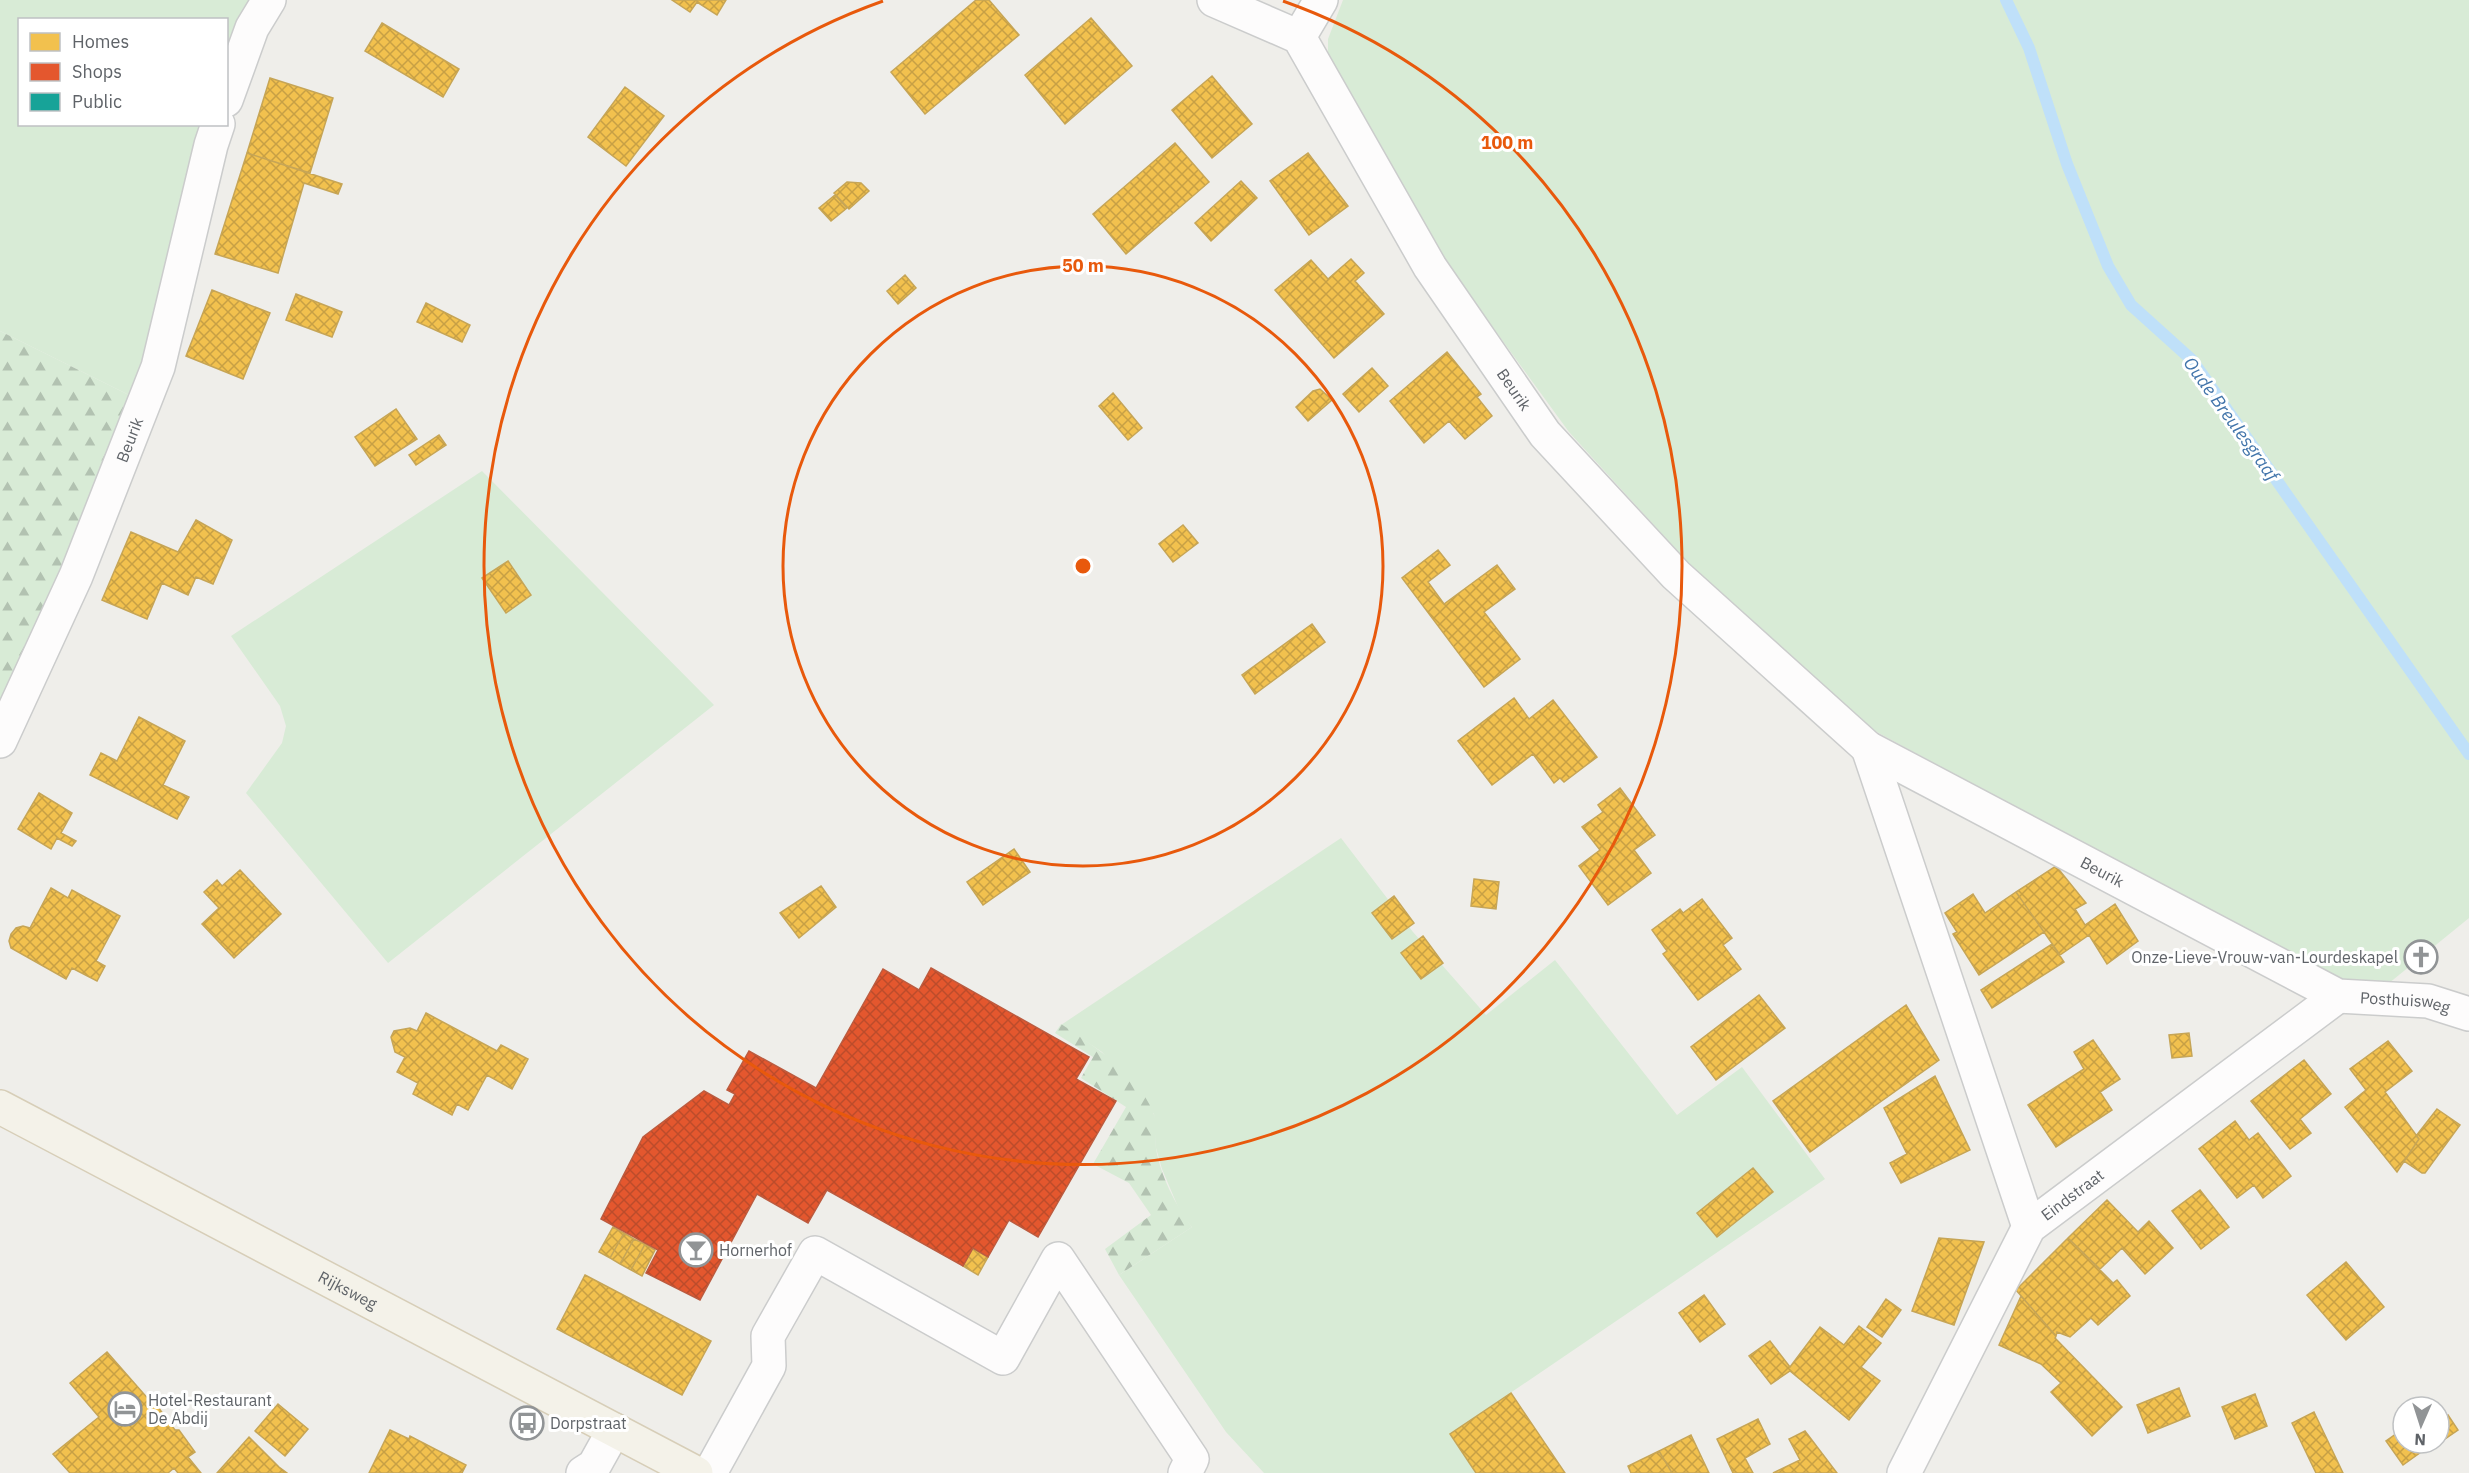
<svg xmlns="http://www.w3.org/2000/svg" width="2469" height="1473" font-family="'IBM Plex Sans',sans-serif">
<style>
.grass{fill:#d8ebd6}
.forest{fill:url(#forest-firs)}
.homes{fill:url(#homes-cross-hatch);stroke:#c6a556;stroke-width:1.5}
.shops{fill:url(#shops-cross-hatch);stroke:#bc5b3f;stroke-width:1.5}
.public{fill:url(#public-cross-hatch);stroke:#2d908a;stroke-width:1.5}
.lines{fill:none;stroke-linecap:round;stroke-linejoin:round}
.stream{stroke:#bfe0f9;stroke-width:12}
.minor-casing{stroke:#cbcccc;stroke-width:36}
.major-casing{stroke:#d7ceb8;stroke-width:36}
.minor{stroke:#fdfcfc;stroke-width:33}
.major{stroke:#f4f2e9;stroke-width:33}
.ring{fill:none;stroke:#e8590c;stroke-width:3}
.labels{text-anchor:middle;stroke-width:6;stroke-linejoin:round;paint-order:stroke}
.street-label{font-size:16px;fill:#5f6368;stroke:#fff}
.poi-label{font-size:16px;fill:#5f6368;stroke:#fff;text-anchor:start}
.water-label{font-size:18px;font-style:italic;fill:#4174aa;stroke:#fff}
.centre{fill:#e8590c;stroke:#fff;stroke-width:3}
.ring-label{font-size:18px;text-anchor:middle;font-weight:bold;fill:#e8590c;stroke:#fff;stroke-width:6;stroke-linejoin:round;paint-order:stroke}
</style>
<defs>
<pattern id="forest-firs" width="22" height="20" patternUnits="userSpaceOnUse" patternTransform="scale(1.5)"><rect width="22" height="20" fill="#d8ebd6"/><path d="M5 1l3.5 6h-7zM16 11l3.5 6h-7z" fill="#b2c2b1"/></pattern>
<pattern id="homes-cross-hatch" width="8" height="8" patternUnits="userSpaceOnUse" patternTransform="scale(1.5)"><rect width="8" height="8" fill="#f2c14e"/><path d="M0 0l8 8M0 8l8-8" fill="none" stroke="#c7a045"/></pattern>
<pattern id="shops-cross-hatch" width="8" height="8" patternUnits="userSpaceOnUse" patternTransform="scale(1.5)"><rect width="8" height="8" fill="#e4572e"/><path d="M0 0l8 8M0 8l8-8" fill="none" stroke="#bc4c2b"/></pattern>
<pattern id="public-cross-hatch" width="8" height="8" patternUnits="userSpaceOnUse" patternTransform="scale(1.5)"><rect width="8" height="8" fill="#17a398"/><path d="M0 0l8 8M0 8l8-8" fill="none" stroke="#188880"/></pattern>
</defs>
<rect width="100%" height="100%" fill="#efeeea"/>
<path class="grass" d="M0,0H251L227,52L226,20H20V124L200,125C188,163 184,202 175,241C165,293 149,346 131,396L0,331Z
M1343,0H2469V918L2383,988L2335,978L2285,954L1875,731L1693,568L1569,432L1446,263L1328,62V39Z
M482,471L714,705L388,963L246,793L282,743L286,726L280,706L231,636Z
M1341,838L1413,932L1486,1015L1555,960L1677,1115L1742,1067L1825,1179L1450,1434L1476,1473H1264L1226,1432L1119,1275L1192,1227L1181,1214L1162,1169L1156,1148L1154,1114L1102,1052L1061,1025Z"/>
<path class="forest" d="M0,331L131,396L44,614L0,708Z
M1061,1024C1095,1047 1137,1073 1153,1112C1158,1123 1155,1136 1156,1148C1160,1175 1176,1206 1192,1227L1119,1275L1105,1249L1151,1215L1129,1183L1093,1164L1126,1107L1081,1078L1093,1057L1055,1033Z"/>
<path class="homes" d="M672,0H726L717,15L697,2L690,12Z
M976,0H989L1019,35L925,114L891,72Z
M1091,18L1132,66L1065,124L1025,75Z
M382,23L459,69L443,97L365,51Z
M1212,76L1252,124L1212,158L1172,110Z
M270,78L333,98L310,173L247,153Z
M625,87L664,116L626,166L588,137Z
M1175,143L1209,182L1126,254L1093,214Z
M247,153L342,184L338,194L304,183L278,273L215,254Z
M1308,153L1348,206L1309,235L1270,181Z
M1241,181L1257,198L1211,241L1195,223Z
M847,182L861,183L869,191L849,209L834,193Z
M835,195L847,208L831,221L819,208Z
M1351,259L1364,273L1355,281L1384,314L1334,358L1275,290L1311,260L1328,279Z
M905,275L916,288L898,304L887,291Z
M212,290L270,313L243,379L186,356Z
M296,294L342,312L332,337L286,320Z
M426,303L470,325L462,342L417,322Z
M1447,352L1481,394L1477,397L1492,416L1465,439L1449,421L1424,443L1390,401Z
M1372,368L1388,386L1359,412L1343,394Z
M1320,389L1332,400L1308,421L1296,407L1313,391Z
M1113,393L1142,428L1128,440L1099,406Z
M396,409L417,439L375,466L355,437Z
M439,435L446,445L416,465L409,455Z
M196,520L232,540L213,584L196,577L188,595L162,583L147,619L102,600L131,532L178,552Z
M1183,525L1198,543L1173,562L1159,544Z
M1438,550L1450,565L1428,582L1444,604L1497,565L1515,589L1484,612L1520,659L1484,687L1402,578Z
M508,561L531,595L506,613L482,578Z
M1312,624L1325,642L1255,694L1242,675Z
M1514,698L1529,719L1553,700L1597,757L1564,782L1560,778L1554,783L1533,754L1492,785L1458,741Z
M139,717L185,741L163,785L189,797L177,819L90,775L101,753L117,761Z
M1620,788L1655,835L1634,850L1651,873L1608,905L1579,866L1600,850L1582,827L1603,812L1598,805Z
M39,793L72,813L61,833L76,841L72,846L57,838L51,849L18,829Z
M1014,849L1030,872L983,905L967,882Z
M2056,866L2086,903L2075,909L2085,925L2115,904L2138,941L2107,964L2089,935L2060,955L2016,892Z
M240,870L281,914L234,958L202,924L219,908L204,892L217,880L222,886Z
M1474,879L1499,882L1496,909L1471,906Z
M821,886L836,907L799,938L780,913Z
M51,888L68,898L72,890L120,916L96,961L105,966L97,981L72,968L66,979L11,948L9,941L11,934L16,928L23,926L30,928Z
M2016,892L2044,932L1979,975L1953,934L1957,932L1945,913L1973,894L1985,913Z
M1394,896L1414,923L1392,939L1372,913Z
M1702,899L1732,938L1723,945L1741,969L1698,1000L1663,954L1667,951L1652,930L1680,909L1683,913Z
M1423,936L1443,963L1421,979L1401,953Z
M2052,944L2064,962L1992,1008L1981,990Z
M1759,995L1785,1028L1716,1080L1691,1047Z
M1906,1005L1939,1060L1810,1152L1773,1101Z
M426,1013L497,1051L501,1045L528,1059L512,1089L487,1075L468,1110L457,1104L452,1115L413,1094L418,1083L397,1072L405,1057L395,1052L391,1037L394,1031L410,1028L417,1031Z
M2189,1033L2192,1056L2172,1058L2169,1035Z
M2093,1040L2120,1079L2100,1092L2112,1110L2056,1147L2028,1105L2084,1069L2074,1052Z
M2388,1041L2412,1071L2385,1092L2419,1139L2397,1172L2345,1107L2366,1090L2350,1069Z
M2304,1060L2331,1094L2300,1119L2311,1133L2290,1149L2251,1101Z
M1935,1076L1970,1150L1901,1183L1890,1163L1907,1154L1884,1108Z
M2437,1109L2460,1125L2425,1173H2422L2404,1161L2419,1139L2416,1136Z
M2235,1121L2249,1140L2258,1133L2291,1176L2263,1198L2254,1185L2237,1198L2199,1149Z
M1753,1168L1773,1192L1717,1237L1697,1213Z
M2200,1190L2229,1227L2201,1249L2172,1211Z
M2107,1200L2138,1232L2149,1221L2173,1248L2145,1274L2122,1248L2100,1269L2068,1238Z
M613,1227L624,1233L610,1258L599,1252Z
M624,1233L634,1239L620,1264L610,1258Z
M1939,1238L1984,1242L1954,1325L1912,1311Z
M2068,1238L2113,1283L2117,1280L2130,1296L2098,1325L2091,1318L2070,1337L2057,1332L2056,1336L2016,1290Z
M634,1239L645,1244L631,1270L620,1264Z
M645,1244L655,1250L642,1276L631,1270Z
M973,1248L988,1257L978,1275L963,1266Z
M2346,1262L2384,1307L2346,1340L2307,1295Z
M585,1275L711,1341L682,1395L557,1329Z
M1704,1295L1725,1324L1700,1342L1679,1313Z
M2021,1296L2056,1336L2055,1338L2122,1407L2092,1436L2051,1392L2061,1383L2041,1364L1999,1345Z
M1886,1299L1901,1310L1882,1337L1867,1327Z
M1859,1326L1881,1343L1861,1367L1880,1381L1849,1420L1790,1371L1771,1384L1749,1356L1770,1341L1790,1367L1820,1327L1844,1345Z
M107,1352L150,1401L152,1399L175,1430H179L195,1452L188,1457L201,1473H178L174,1468L168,1473H70L53,1454L99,1417L70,1383Z
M2179,1388L2190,1416L2148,1433L2137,1405Z
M1511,1393L1565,1473H1476L1450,1434Z
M2255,1394L2267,1426L2235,1439L2222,1407Z
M278,1404L308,1429L285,1456L255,1431Z
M2314,1412L2343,1473H2316L2292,1423Z
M2448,1415L2458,1430L2439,1443V1421Z
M1758,1419L1770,1444L1745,1458L1753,1473H1733L1717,1439Z
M2403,1429V1443H2439L2432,1448L2431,1445L2403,1465L2386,1441Z
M390,1430L409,1439L410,1436L466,1465L462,1473H369Z
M1805,1431L1837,1473H1773L1800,1460L1789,1439Z
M1691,1435L1709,1473H1672L1659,1451Z
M249,1437L279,1467L287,1473H217Z
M1659,1451L1672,1473H1631L1628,1466Z"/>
<path class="shops" d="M931,968L1089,1057L1076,1079L1116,1101L1038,1237L1009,1220L988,1257L973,1248L963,1266L827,1190L808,1223L757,1194L700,1300L646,1273L658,1250L601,1219L643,1137L704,1091L729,1105L735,1094L727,1090L749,1051L816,1088L883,969L919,990Z"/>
<path class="public" d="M2423,942L2436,956L2418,971L2406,957Z"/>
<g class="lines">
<path class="stream" d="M2006,0L2029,48L2067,164L2108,266L2131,305L2192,360L2469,754"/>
<g class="minor-casing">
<g id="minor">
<path id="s1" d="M1214,0L1299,37L1430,267L1545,434L1676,575L1868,748L2338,996L2428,1001L2469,1014"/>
<path d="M1299,37L1321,0"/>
<path d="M226,100L252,28L269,0"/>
<path id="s2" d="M0,741L76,576L158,367L211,145L218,124"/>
<path d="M1868,748L2029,1227"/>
<path d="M583,1473L594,1466L614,1430"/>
<path d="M710,1473L769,1366L768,1336L815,1253L1003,1358L1058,1259L1192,1459L1185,1473"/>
<path id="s3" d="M1904,1473L2029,1227L2338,996"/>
</g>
</g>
<g class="major-casing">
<g id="major">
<path id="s4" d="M0,1107L696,1473"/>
</g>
</g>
<use href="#minor" class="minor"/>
<use href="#major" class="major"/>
</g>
<g class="ring">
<circle cx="1083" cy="566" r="300"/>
<path d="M1283 1A599 599 0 1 1 883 1"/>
</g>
<defs>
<g id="church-ring" transform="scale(1.725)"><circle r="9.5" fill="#fff" stroke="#919496" stroke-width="1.5"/><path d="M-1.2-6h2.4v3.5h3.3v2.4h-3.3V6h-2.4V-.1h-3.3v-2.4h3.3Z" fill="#919496"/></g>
<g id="bar-ring" transform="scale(1.725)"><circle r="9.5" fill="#fff" stroke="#919496" stroke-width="1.5"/><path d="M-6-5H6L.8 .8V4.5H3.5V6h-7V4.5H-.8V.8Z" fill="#919496"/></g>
<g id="hotel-ring" transform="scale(1.725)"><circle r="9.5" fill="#fff" stroke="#919496" stroke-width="1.5"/><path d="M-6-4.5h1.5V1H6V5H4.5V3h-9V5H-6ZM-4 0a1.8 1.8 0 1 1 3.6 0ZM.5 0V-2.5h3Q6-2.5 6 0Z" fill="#919496"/></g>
<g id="bus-ring" transform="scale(1.725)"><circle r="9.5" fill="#fff" stroke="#919496" stroke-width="1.5"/><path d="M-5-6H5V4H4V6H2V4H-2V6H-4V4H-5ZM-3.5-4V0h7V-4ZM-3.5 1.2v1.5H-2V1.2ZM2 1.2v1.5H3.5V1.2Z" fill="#919496"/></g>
</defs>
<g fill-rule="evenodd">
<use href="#church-ring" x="2421" y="957"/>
<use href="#bar-ring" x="696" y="1250"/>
<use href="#hotel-ring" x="125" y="1409"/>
<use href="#bus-ring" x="527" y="1423"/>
</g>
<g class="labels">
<g class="street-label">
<text dy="6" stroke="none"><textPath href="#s1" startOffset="506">Beurik</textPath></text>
<text dy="6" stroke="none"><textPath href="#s2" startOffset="328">Beurik</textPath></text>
<text dy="6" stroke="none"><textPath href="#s1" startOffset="1276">Beurik</textPath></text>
<text dy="6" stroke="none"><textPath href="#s1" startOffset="1610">Posthuisweg</textPath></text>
<text dy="6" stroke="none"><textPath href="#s3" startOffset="330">Eindstraat</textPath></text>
<text dy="6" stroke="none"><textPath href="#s4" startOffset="393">Rijksweg</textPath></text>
</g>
<g class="poi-label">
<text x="2398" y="963" text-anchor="end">Onze-Lieve-Vrouw-van-Lourdeskapel</text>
<text x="719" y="1256">Hornerhof</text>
<text x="148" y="1406">Hotel-Restaurant<tspan x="148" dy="18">De Abdij</tspan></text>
<text x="550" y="1429">Dorpstraat</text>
</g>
<g class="water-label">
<text transform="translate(2231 419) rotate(54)" y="6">Oude Breulesgraaf</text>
</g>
</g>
<circle cx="1083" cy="566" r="9" class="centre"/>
<g class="ring-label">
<text x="1507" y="149">100 m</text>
<text x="1083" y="272">50 m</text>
</g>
<rect x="18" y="18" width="210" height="108" fill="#ffffff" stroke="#bfc1c3" stroke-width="1.5"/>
<rect x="30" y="33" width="30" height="18" fill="#f2c14e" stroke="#bfc1c3" stroke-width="1.5"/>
<text x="72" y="48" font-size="18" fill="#5f6368">Homes</text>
<rect x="30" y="63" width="30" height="18" fill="#e4572e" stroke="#bfc1c3" stroke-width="1.5"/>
<text x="72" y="78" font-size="18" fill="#5f6368">Shops</text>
<rect x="30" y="93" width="30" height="18" fill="#17a398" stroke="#bfc1c3" stroke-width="1.5"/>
<text x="72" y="108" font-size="18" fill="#5f6368">Public</text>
<g transform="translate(2421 1425) rotate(183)"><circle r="28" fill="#ffffff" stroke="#bfc1c3" stroke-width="1.5"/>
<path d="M0-4.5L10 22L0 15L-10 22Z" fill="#919496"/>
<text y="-9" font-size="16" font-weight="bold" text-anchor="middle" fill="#5f6368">N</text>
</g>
</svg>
